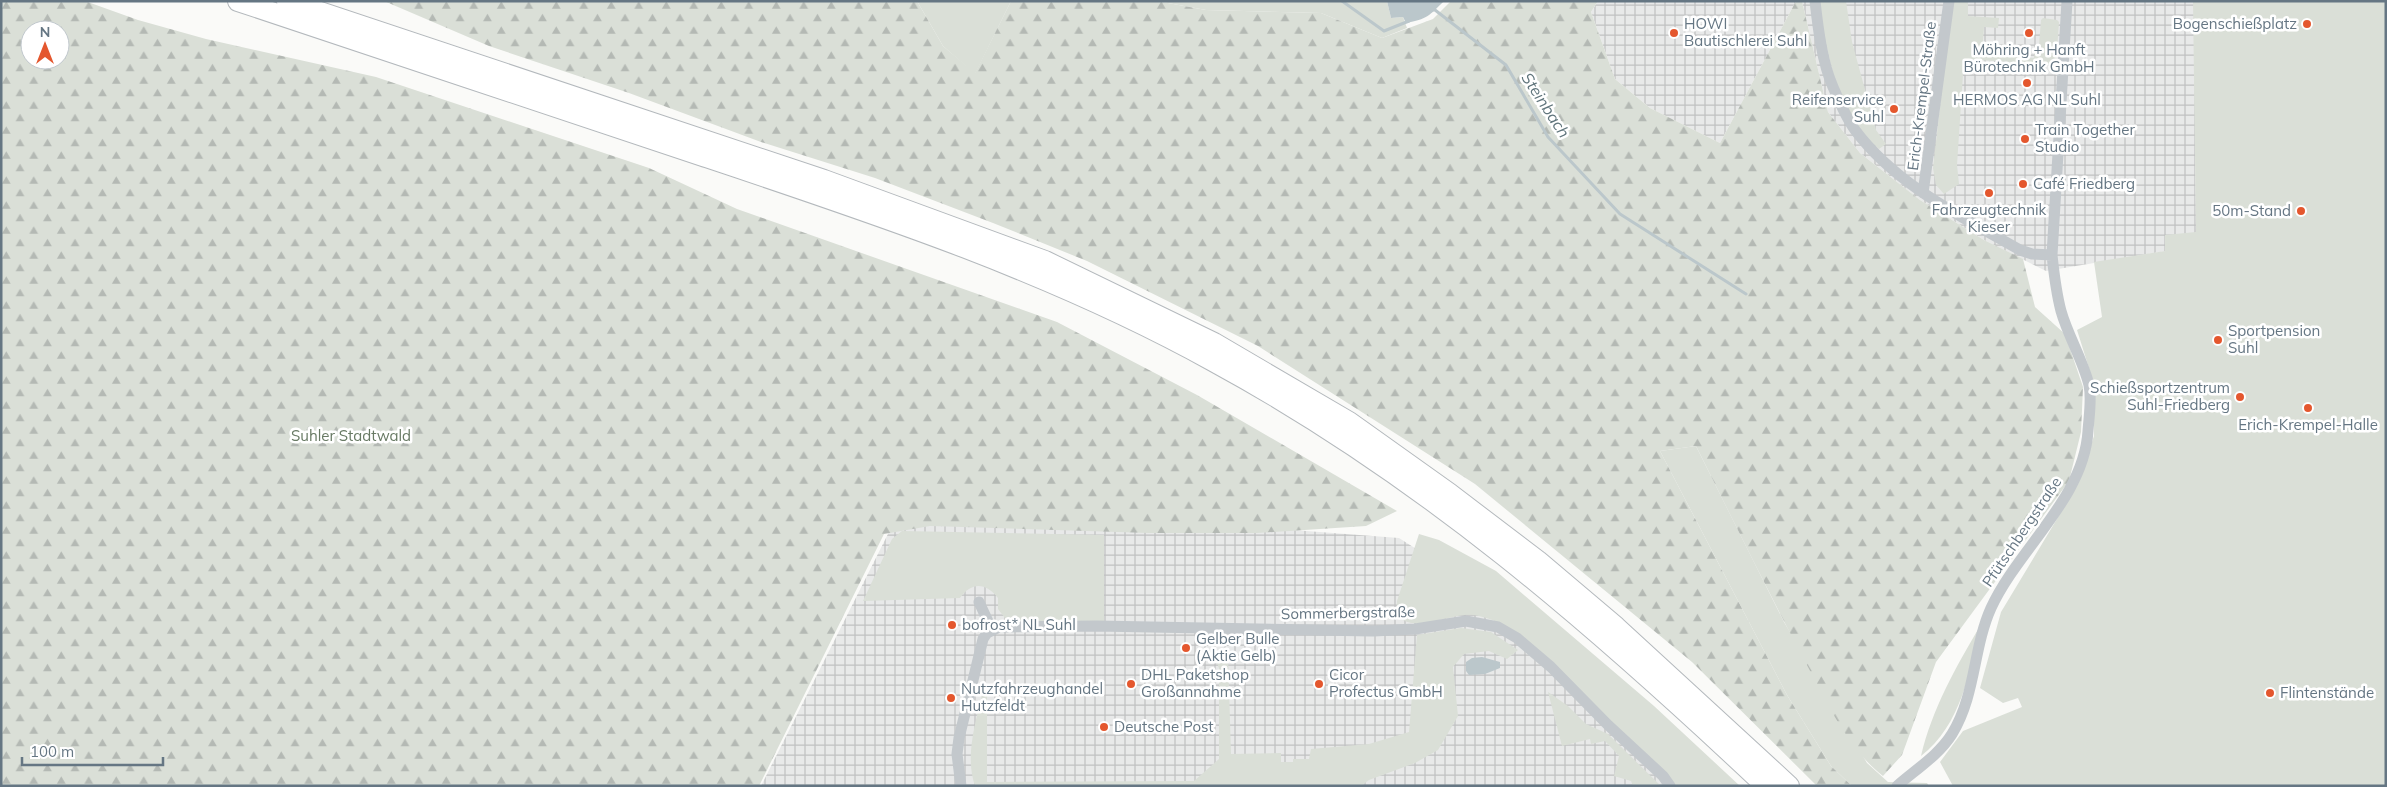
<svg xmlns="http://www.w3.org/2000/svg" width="2387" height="787" font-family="Mulish,sans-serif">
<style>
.industrial{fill:url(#industrial-grid)}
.green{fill:#dadfd7}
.forest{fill:url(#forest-firs);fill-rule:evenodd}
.water{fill:#bbc7cb}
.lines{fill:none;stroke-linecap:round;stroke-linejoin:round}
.stream{stroke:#bbc7cb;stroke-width:3}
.motorway-casing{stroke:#b4b9bd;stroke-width:22}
.minor{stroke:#c3c8cc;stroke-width:11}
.motorway{stroke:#fff;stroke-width:20}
.poi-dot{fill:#e4572e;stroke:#fff;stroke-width:2}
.labels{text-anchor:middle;stroke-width:5;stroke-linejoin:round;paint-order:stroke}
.poi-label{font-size:15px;fill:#657683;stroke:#fff;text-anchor:start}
.street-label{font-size:15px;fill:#657683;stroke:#fff}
.park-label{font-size:15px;fill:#687a64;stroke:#fff}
.water-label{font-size:16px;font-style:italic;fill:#60757c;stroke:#fff}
</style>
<defs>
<pattern id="industrial-grid" width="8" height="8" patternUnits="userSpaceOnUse" patternTransform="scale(1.25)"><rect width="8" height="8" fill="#e8e9e9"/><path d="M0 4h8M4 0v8" fill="none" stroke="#c0c1c2"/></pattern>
<pattern id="forest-firs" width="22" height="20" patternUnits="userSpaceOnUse" patternTransform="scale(1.25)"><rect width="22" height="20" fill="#dadfd7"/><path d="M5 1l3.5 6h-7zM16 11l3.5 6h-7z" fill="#b4b9b4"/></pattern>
</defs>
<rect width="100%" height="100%" fill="#fafaf8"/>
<path class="industrial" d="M1598,1H1796L1720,143L1650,108L1615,79L1591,12Z
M1802,1H2194L2196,232L2166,251L2046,271L1984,240L1920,200L1860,153L1828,112Z
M896,518L1145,519L1399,538L1506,606L1735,786H761Z"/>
<path class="green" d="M917,1H1011L975,74L943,46Z
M1157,1H1387L1391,18L1403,17L1407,28L1382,38L1321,13L1206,10Z
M1818,1H1846L1852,42L1876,130L1886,144L1879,149C1835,113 1828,53 1818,1Z
M1952,1H1968V16L1999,18L1998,28L1984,27L1982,54L2034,58L2035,45H2039L2041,20L2043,18L2057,20L2059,22L2056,65L1964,59L1957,165L1959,184L1944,194L1936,185L1933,168Z
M2193,1H2386V786H1953L1940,762L1963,731L2022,707L2018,698L2003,703L1980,688L2001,612L2078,484L2094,436V384L2077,330L2102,317L2094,262L2165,251V235L2196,232Z
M1696,446L1784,622L1867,763L1888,782L1927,783L1929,786H1852L1831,766L1787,695L1660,451Z
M902,531L1104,535V621L1008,622L998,609V598C986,583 972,581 960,598L863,601L892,539Z
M1419,534L1439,540L1496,571L1654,706L1740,786H1676L1516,632C1503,624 1489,617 1473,615C1450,612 1393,643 1397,601Z
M1980,626C1970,672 1961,725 1921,756C1932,709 1956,667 1980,626Z
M1461,628L1491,632L1518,650L1507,659L1489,651L1464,654L1453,667L1458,716L1438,750L1415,763L1369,780L1361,786H975C965,757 975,724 982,695H987V782L1194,781L1219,759V668L1214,657L1228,654L1231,754L1281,753V762H1293V759H1309L1311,749L1369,744L1409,732L1417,635Z
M1548,692L1568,706L1586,724L1608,734L1661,786H1633L1631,781L1614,776L1619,756L1605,741L1591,744L1590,739L1562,746Z"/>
<path class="forest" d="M1,1H85L138,20L206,39L376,77L649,168L737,209L1057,322L1197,395L1397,511L1366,526L1257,533H1149L930,526L884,534L759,786H1ZM30,30H60V60H30Z
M384,1H917L943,46L975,73L1011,1H1157L1206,10L1321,13L1382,38L1433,19L1451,1H1598L1591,12L1615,79L1650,108L1720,143L1796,1H1802L1828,112L1860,153L1920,200L1984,240L2023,259L2035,307L2065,334L2083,387L2081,432L2069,481L1936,662L1902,755L1883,776C1849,750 1828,704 1808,667C1769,594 1733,520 1696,446L1660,451L1787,695L1831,766L1852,786H1817L1692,662L1475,484L1258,346L1087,261L993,223L875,178L761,142L629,93L489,46Z"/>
<path class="water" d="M1387,1H1444C1429,16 1427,19 1406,23L1403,17L1391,18Z
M1482,657L1500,662V668L1485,674L1469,675L1466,671V662L1472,658Z"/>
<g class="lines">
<path class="stream" d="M1342,1L1384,31L1409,21
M1431,10H1435L1506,65L1548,137L1620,214L1746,294"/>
<g class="motorway-casing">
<path id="motorway" d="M238,1C393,53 548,104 703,156C877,214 1052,272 1213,361C1423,475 1593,623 1766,786
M287,1L824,180L1045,261L1214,343L1349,422L1450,494L1538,561L1616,627L1789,786"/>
</g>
<path class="minor" d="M1815,1C1818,28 1822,62 1833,87C1839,101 1846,118 1855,130C1896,185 1962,217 2020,250L2032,254L2052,255
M1923,193L1949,1
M979,602L992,630
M961,786L957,754L959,738L983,639L987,633L999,627L1097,626L1373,631L1415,629L1466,621L1498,627L1517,638L1551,667L1608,725L1663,776L1670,786
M1897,786C1915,770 1939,755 1952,734C1976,695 1973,648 1991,608C2018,549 2084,498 2088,431C2089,416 2092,399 2089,385C2083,360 2068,336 2061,311C2056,292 2054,274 2052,255L2067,1"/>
<use href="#motorway" class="motorway"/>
</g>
<g class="poi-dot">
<circle cx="2307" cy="24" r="5"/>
<circle cx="1674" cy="33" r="5"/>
<circle cx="2029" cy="33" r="5"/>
<circle cx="2027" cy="83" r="5"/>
<circle cx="1894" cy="109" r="5"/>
<circle cx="2025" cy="139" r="5"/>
<circle cx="2023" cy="184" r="5"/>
<circle cx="1989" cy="193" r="5"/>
<circle cx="2301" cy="211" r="5"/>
<circle cx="2218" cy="340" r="5"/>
<circle cx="2240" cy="397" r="5"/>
<circle cx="2308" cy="408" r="5"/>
<circle cx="952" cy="625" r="5"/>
<circle cx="1186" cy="648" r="5"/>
<circle cx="1131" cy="684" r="5"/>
<circle cx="1319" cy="684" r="5"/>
<circle cx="2270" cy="693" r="5"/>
<circle cx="951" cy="698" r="5"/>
<circle cx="1104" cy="727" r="5"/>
</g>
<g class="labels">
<g class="poi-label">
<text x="1684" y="29">HOWI<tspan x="1684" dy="17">Bautischlerei Suhl</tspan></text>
<text x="2297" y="29" text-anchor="end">Bogenschießplatz</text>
<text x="2029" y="55" text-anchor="middle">Möhring + Hanft<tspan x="2029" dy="17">Bürotechnik GmbH</tspan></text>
<text x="1884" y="105" text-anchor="end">Reifenservice<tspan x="1884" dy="17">Suhl</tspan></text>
<text x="2027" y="105" text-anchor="middle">HERMOS AG NL Suhl</text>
<text x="2035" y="135">Train Together<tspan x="2035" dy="17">Studio</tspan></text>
<text x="2033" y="189">Café Friedberg</text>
<text x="1989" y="215" text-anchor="middle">Fahrzeugtechnik<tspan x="1989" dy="17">Kieser</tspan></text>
<text x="2291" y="216" text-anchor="end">50m-Stand</text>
<text x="2228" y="336">Sportpension<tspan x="2228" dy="17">Suhl</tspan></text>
<text x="2230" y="393" text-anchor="end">Schießsportzentrum<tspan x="2230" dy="17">Suhl-Friedberg</tspan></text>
<text x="2308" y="430" text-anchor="middle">Erich-Krempel-Halle</text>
<text x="962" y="630">bofrost* NL Suhl</text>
<text x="1196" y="644">Gelber Bulle<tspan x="1196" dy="17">(Aktie Gelb)</tspan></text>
<text x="1141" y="680">DHL Paketshop<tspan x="1141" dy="17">Großannahme</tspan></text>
<text x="1329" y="680">Cicor<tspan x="1329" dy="17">Profectus GmbH</tspan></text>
<text x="961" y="694">Nutzfahrzeughandel<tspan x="961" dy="17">Hutzfeldt</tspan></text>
<text x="2280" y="698">Flintenstände</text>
<text x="1114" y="732">Deutsche Post</text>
</g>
<g class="street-label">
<text transform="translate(1922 96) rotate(-83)" y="5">Erich-Krempel-Straße</text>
<text transform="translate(2022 532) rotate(-56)" y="5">Pfütschbergstraße</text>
<text transform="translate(1348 613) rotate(-1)" y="5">Sommerbergstraße</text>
</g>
<g class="park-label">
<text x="351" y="441">Suhler Stadtwald</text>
</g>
<g class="water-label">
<text transform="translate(1546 105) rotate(57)" y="6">Steinbach</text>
</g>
</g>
<rect width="2387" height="787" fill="none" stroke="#657683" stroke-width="5"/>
<g transform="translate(45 45)"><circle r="24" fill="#ffffff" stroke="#c1c8cd"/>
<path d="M0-4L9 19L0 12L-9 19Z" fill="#e4572e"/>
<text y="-8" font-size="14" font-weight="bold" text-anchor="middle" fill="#657683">N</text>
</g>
<path d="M22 757v8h141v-8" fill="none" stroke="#657683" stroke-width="2.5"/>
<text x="30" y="757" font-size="15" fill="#657683" stroke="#ffffff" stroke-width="4" paint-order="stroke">100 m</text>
</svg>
